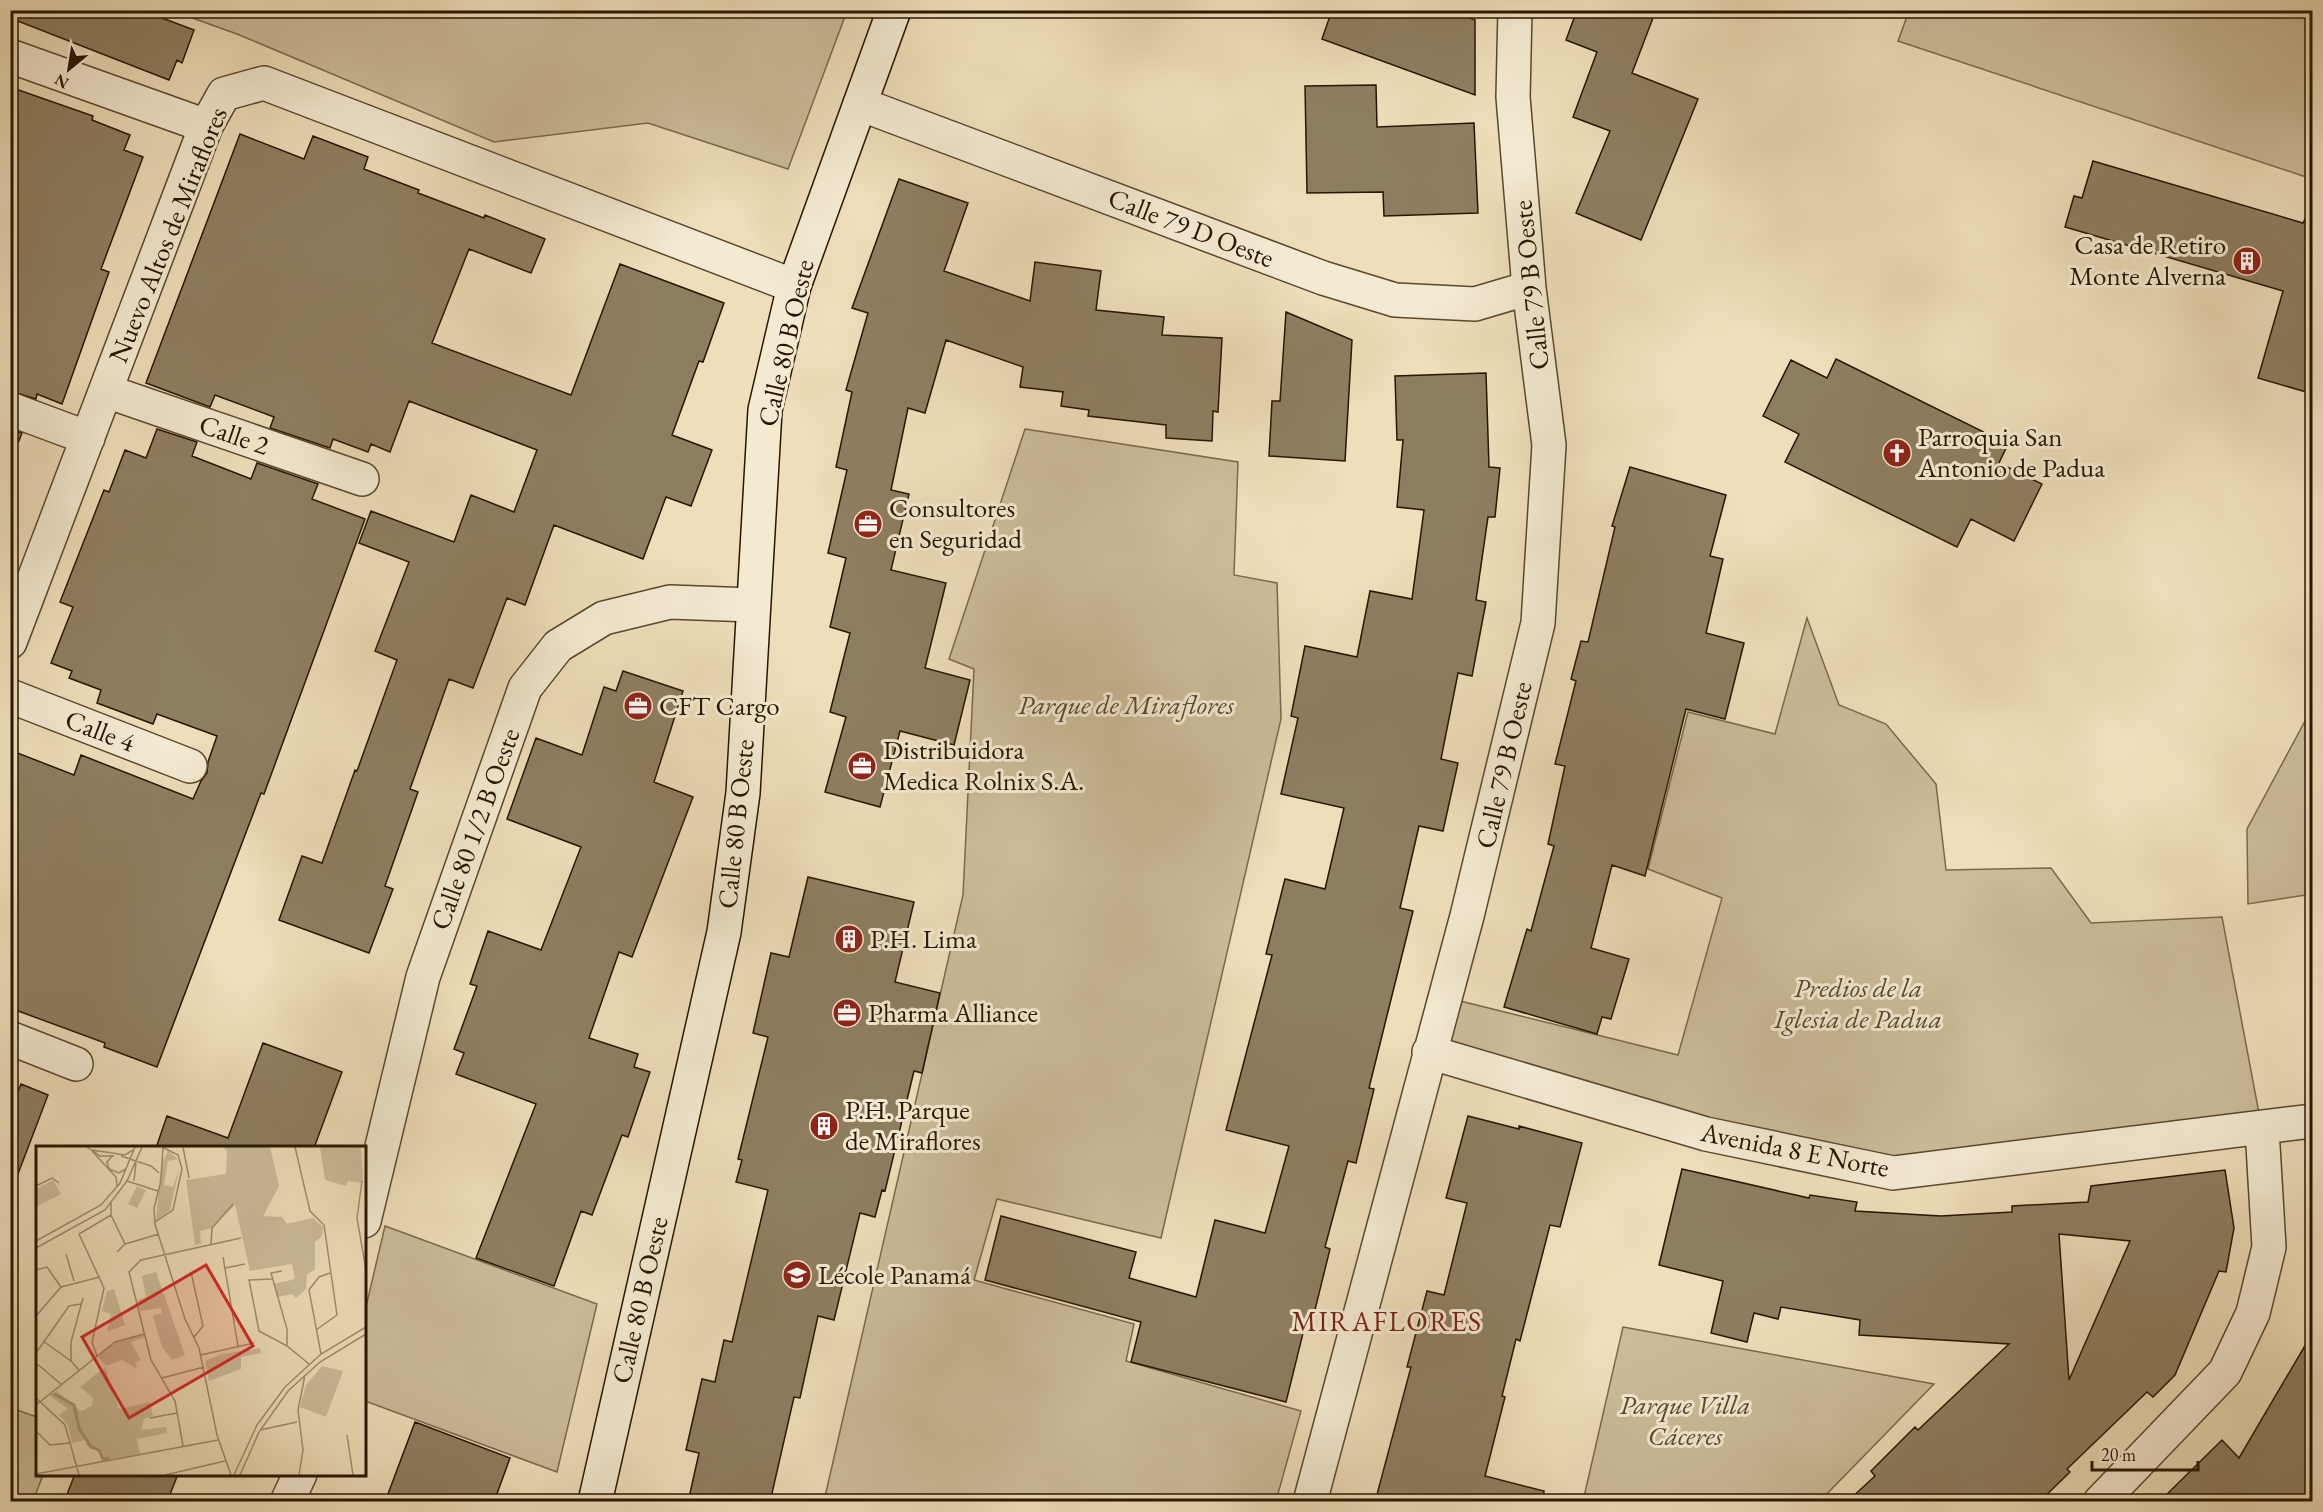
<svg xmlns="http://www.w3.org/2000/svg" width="2323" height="1512" font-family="'EB Garamond',serif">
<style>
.green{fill:#ccbc9a;stroke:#7a694d;stroke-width:1.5}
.building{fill:#8e7e60;stroke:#271600;stroke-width:1.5;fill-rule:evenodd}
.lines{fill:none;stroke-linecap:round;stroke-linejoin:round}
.street-casing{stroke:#59482e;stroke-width:36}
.secondary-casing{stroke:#271600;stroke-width:36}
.street{stroke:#f4ead2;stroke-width:33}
.secondary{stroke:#f4ead2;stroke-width:33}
.labels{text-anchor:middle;stroke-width:6;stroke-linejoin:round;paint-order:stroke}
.street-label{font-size:27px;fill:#271600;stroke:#f4ead2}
.poi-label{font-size:27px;fill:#271600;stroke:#f4ead2;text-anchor:start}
.park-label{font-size:27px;font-style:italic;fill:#59482e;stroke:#f4ead2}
.neighbourhood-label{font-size:28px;letter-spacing:1.5px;fill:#7a1f14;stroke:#f4ead2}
.inset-river{fill:none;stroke:#aa9a7a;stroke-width:3}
.inset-road{fill:none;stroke:#9e8e6f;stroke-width:1.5}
.view{fill:#d62828;fill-opacity:0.15;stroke:#d62828;stroke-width:3}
.inset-edge{fill:none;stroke:#271600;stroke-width:3}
</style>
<rect width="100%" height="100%" fill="#eedeb9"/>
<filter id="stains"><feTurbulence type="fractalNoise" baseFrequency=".00333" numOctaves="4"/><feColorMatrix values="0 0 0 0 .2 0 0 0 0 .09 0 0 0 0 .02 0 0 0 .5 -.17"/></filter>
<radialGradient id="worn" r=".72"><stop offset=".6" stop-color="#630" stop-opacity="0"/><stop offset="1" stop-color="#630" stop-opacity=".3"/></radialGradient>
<path class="green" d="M173,11H847L788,169L648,123L494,142L237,34Z
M1909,11H2312V179L1898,41Z
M1025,429L1238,462L1234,575L1277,583L1281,719L1161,1238L997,1199L974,1280L1134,1324L1126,1361L1301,1411L1276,1501H824L963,895L974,669L949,659Z
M1807,618L1839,705L1886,724L1936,784L1946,870L2051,868L2091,923L2222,917L2262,1129L1893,1173L1429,1052L1444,997L1678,1055L1722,898L1648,869L1688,712L1775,734Z
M2312,708V894L2248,904L2247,829Z
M385,1226L597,1304L557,1472L365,1401V1311Z
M1623,1327L1934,1384L1820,1501H1583Z
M11,1408L37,1417L38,1474L43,1475L33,1501H11Z"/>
<path class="building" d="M10,10H141L194,30L182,63L177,60L169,80L10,18Z
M1332,10H1450L1475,20V95L1322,39Z
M1577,10H1656L1632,73L1698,99L1641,240L1576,213L1610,131L1573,117L1597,52L1566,40Z
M1376,85L1377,127L1474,123L1478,213L1384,216L1383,192L1307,193L1305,86Z
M10,87L93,116L92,120L130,135L124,150L143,157L101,269L109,272L62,404L37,394L36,399L10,391Z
M240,134L304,159L313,136L368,157L364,169L419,190L418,193L484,218L485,215L545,239L531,273L469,249L432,343L571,395L620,264L724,303L703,362L699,361L672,435L712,450L691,506L666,497L643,559L554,525L525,605L507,598L473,688L449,679L410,789L418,792L385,886L393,889L369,953L279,920L302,856L322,863L355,770L357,771L397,660L375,651L409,562L359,543L371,511L454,542L471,495L514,512L537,450L409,401L390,452L371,444L368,452L333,439L330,448L270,428L274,417L215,395L210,407L146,383Z
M2093,161L2303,223L2305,219L2313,220V394L2258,378L2283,291L2065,227L2074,196L2082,198Z
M899,179L968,203L944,271L1030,301L1035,262L1101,271L1096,310L1164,317L1162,335L1222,338L1218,412L1213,411L1212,441L1166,438V425L1088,416L1089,410L1061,406L1063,392L1020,387L1023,367L946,340L925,413L908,408L891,490L909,494L891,570L946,583L925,668L970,680L954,745L900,731L880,807L825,792L846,717L830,712L850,633L830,627L846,558L828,553L847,470L836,467L852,392L846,390L868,313L852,308Z
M1286,312L1352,340L1345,461L1269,456L1272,401H1280Z
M1836,359L2008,444L1999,463L2042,484L2014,541L1971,519L1957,547L1785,462L1799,434L1763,416L1791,360L1827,378Z
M1486,373L1489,467L1500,468L1495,517H1488L1476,600L1486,602L1472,676L1458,673L1441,759L1458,763L1443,831L1419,826L1400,908L1413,911L1369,1088L1374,1089L1356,1163L1348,1161L1325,1247L1330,1249L1312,1322L1306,1321L1286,1402L1131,1362L1141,1322L985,1280L1001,1216L1136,1252L1129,1278L1196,1297L1215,1220L1265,1233L1289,1146L1226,1130L1272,955L1266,954L1285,879L1325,889L1344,808L1281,794L1298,718L1291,716L1305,646L1357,657L1370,591L1412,599L1424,510L1397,507L1403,440H1397L1395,376Z
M10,429L22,433L12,458L10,457Z
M157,429L197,442L192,456L251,479L257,463L318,484L312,499L365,519L264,794L261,793L157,1067L104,1047L105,1043L10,1008V750L74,775L81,755L193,799L201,781L207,773L208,762L217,736L157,714L153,724L97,703L101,690L69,678L72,671L51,663L73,607L60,602L104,490L109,492L125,450L146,458Z
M1630,467L1726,495L1710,556L1723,559L1706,633L1744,643L1725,719L1686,709L1645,876L1612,865L1591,948L1629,959L1611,1019L1602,1017L1597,1034L1504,1007L1527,929L1531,931L1554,846L1548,844L1565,766L1555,764L1576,681L1571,679L1581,641L1588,642L1615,527L1612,526Z
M623,671L683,691L654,782L693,797L632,957L619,952L589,1038L638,1054L634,1067L650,1072L628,1137L622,1135L592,1215L581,1211L554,1286L476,1258L536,1104L456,1074L464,1053L454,1049L477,986L470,984L488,931L541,950L581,847L507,819L536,738L582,755L604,687L616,691Z
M808,877L914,902L895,982L940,993L922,1073L914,1071L885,1191L882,1190L875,1217L860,1213L834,1320L818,1316L800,1398L794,1397L770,1502H688L699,1453L686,1450L702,1379L715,1382L724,1340L732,1342L768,1190L736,1182L742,1160L738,1159L768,1037L753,1033L771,953L789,957Z
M263,1043L342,1072L314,1148H156L167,1116L228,1138Z
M21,1084L48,1095L13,1187L10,1186V1112Z
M1468,1116L1519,1129V1126L1582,1143L1560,1227L1550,1225L1520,1341L1516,1339L1502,1396L1505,1397L1485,1476L1544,1491L1543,1502H1375L1411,1367H1407L1427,1291L1444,1295L1467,1203L1446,1198Z
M1682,1169L1809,1198L1810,1195L1857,1202L1855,1211L1941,1216L2012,1212V1206L2088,1202L2091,1186L2225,1170L2234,1228L2226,1272L2219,1271L2175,1375L2153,1397L2147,1392L2067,1469L2070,1472L2039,1502H1847L1875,1476L1871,1471L1915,1427L1918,1430L2009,1344L1859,1335L1860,1320L1781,1307L1778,1319L1754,1313L1747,1342L1711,1333L1723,1281L1659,1265ZM2059,1234L2130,1241L2069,1380Z
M2313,1332V1502H2159L2222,1440L2239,1458Z
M415,1422L510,1458L494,1502H385Z
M75,1474H178L167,1502H64Z"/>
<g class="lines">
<g class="street-casing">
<path id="street" d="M10,56L206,126
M860,104L1323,278L1395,300L1475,304L1529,288
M106,391L362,479
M10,409L88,438
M10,642L206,126L224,94L264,83L794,286
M10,696L190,766
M10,1038L76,1064
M1429,1052L1706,1134L1893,1173L2312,1121
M364,1221L423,977L525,688L558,646L604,618L670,602L752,605
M287,1502L300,1474
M1310,1502L1467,916L1538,623L1549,445L1529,288L1513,97L1515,10
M2100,1502L2225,1372L2253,1313L2269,1247L2262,1129"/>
</g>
<g class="secondary-casing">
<path id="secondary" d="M595,1502L724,932L743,793L765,410L794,286L894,10"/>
</g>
<use href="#street" class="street"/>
<use href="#secondary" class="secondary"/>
</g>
<defs>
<g id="building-disc" transform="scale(1.5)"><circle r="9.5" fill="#8f2418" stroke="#f4ead2"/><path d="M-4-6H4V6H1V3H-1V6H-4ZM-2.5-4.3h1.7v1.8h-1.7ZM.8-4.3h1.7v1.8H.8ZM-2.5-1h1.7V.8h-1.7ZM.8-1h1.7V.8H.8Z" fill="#fff"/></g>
<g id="church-disc" transform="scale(1.5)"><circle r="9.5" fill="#8f2418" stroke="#f4ead2"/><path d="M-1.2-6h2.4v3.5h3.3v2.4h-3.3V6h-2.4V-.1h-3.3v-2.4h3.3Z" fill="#fff"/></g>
<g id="office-disc" transform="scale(1.5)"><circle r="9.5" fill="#8f2418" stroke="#f4ead2"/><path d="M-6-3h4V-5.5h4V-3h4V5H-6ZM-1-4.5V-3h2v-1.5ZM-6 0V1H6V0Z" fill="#fff"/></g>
<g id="school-disc" transform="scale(1.5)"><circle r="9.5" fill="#8f2418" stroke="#f4ead2"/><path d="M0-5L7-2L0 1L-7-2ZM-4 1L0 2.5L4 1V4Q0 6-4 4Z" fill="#fff"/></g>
</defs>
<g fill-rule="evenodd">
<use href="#building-disc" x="2247" y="261"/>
<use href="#church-disc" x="1897" y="453"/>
<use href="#office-disc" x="868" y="524"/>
<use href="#office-disc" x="638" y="706"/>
<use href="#office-disc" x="862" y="766"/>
<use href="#building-disc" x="849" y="939"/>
<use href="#office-disc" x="847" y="1013"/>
<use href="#building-disc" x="824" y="1126"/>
<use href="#school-disc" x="797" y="1275"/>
</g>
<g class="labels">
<g class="street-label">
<text transform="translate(1191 228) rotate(21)" y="9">Calle 79 D Oeste</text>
<text transform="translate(168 235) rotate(-68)" y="9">Nuevo Altos de Miraflores</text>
<text transform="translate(1531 285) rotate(-96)" y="9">Calle 79 B Oeste</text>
<text transform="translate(786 343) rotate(-77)" y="9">Calle 80 B Oeste</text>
<text transform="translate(234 435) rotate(19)" y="9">Calle 2</text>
<text transform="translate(100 731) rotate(21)" y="9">Calle 4</text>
<text transform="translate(1504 765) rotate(-77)" y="9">Calle 79 B Oeste</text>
<text transform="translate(736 824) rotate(-84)" y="9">Calle 80 B Oeste</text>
<text transform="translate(475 829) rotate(-70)" y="9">Calle 80 1/2 B Oeste</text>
<text transform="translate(1795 1150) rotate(11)" y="9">Avenida 8 E Norte</text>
<text transform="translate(640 1300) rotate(-77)" y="9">Calle 80 B Oeste</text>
</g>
<g class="poi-label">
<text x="2226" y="254" text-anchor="end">Casa de Retiro<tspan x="2226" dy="31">Monte Alverna</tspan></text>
<text x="1918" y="446">Parroquia San<tspan x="1918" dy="31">Antonio de Padua</tspan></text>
<text x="889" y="517">Consultores<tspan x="889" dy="31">en Seguridad</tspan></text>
<text x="659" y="715">CFT Cargo</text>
<text x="883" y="759">Distribuidora<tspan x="883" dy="31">Medica Rolnix S.A.</tspan></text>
<text x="870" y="948">P.H. Lima</text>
<text x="868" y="1022">Pharma Alliance</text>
<text x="845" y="1119">P.H. Parque<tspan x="845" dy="31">de Miraflores</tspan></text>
<text x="818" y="1284">Lécole Panamá</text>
</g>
<g class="park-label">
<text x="1126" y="714">Parque de Miraflores</text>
<text x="1858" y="997">Predios de la<tspan x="1858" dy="31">Iglesia de Padua</tspan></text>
<text x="1685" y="1414">Parque Villa<tspan x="1685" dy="31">Cáceres</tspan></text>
</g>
<g class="neighbourhood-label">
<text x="1387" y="1331">MIRAFLORES</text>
</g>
</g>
<g transform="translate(36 1146)">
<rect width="330" height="330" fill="#eedeb9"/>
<path d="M187,1H234L243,40L227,70L246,71L251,78L277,72L287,81L286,90L279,96V124L271,128L270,143L260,152L256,148L241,151L238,138L259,133L256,118L214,125L199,59L176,82L164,85L165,98L159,99L150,34L190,28L191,5ZM284,1H325L327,37L312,35L310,40L289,34ZM132,5L142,13L132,15L128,39L137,41L143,24L134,64L120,75L125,19ZM17,34L25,48L0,61V43ZM101,40L110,44L101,62L92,58ZM120,126L149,209L136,214L126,201L117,170L126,167L125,162L104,165L101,154L110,151L106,130ZM78,143L89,179L71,186L75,168L66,165L71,145ZM108,188L109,191L95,196L105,214L99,216L101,223L86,214L70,220L61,210L79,196ZM224,202L225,207L205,211V223L173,235L169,215L186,208ZM286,220L307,225L290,271L264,261L270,239ZM69,221L83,263L114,256L117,270L108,273L105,284L130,281L131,287L101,293L104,308L67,314L66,308L50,299L49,294L36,297L32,279L23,269L32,263L13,249L21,245L44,265L48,264L56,259L57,252L44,241Z" fill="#ccbc9a"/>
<path class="inset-river" d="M18,248L38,259L43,282L55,301L63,304L67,313L73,312"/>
<path class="inset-road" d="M51,1L64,10H78M127,1L125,35L118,62L119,78L149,173L163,202L181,289L195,329M147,1L153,32M259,1L274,65L288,79L301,169L280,184M56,4L89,9L97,4M56,5L80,31L81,41M76,10L71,16L73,23L83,27L90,23M85,10L115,20L123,27M91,35L122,45M98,35L100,17M326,35L321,72L330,124M0,40L16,32L23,37M75,57V69L89,98M119,76L137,64L146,23L142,9L128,2M0,95L65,59L84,37L99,1M175,98L176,82L197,58M0,102L69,64L91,35L106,1M81,106L89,98L123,88M30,108L38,135M187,111L202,200M189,122L209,118M0,124L11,121L25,141M246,125L235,127L251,183V200M155,126L167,180L158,191M236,133L213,134L223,185L251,200L273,218M0,170L25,141L64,131M7,195L35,215M0,207L33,160L45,158M285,208L273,144L283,131L294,127M165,209L218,197M61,210L56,196L68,142L43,88L75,69M0,217L25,238M43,224L35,215V196L47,152M126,232L168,221M0,252L29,279L43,329M0,259L79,196L108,188M114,272L141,267M224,284L261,276M0,285L14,299L34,297M311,289L317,329M147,300L139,255L115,214L93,126L105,114L205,92M0,328L182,294M129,329L189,315M198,329L221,279L249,241L285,208L330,181M204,329L223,286L252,245L284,216L330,188M263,329L267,304L262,264L269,229"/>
<path class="view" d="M170,119L217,200L93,272L46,191Z"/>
<rect width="330" height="330" class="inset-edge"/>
</g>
<rect width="2323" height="1512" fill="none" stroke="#eedeb9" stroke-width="36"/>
<rect x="12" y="12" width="2299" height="1488" fill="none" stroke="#271600" stroke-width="3"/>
<rect x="18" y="18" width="2287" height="1476" fill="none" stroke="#271600" stroke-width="1.5"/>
<g transform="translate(69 69) rotate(210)" stroke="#f4ead2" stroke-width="4.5" paint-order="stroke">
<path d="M0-4.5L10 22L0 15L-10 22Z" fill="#271600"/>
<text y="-9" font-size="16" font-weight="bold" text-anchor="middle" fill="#271600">N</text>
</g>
<path d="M2092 1461v9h106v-9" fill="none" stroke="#271600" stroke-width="3"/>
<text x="2101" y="1461" font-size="18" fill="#271600" stroke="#f4ead2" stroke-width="4.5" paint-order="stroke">20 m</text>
<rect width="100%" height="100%" filter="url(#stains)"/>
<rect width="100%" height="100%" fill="url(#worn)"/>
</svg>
